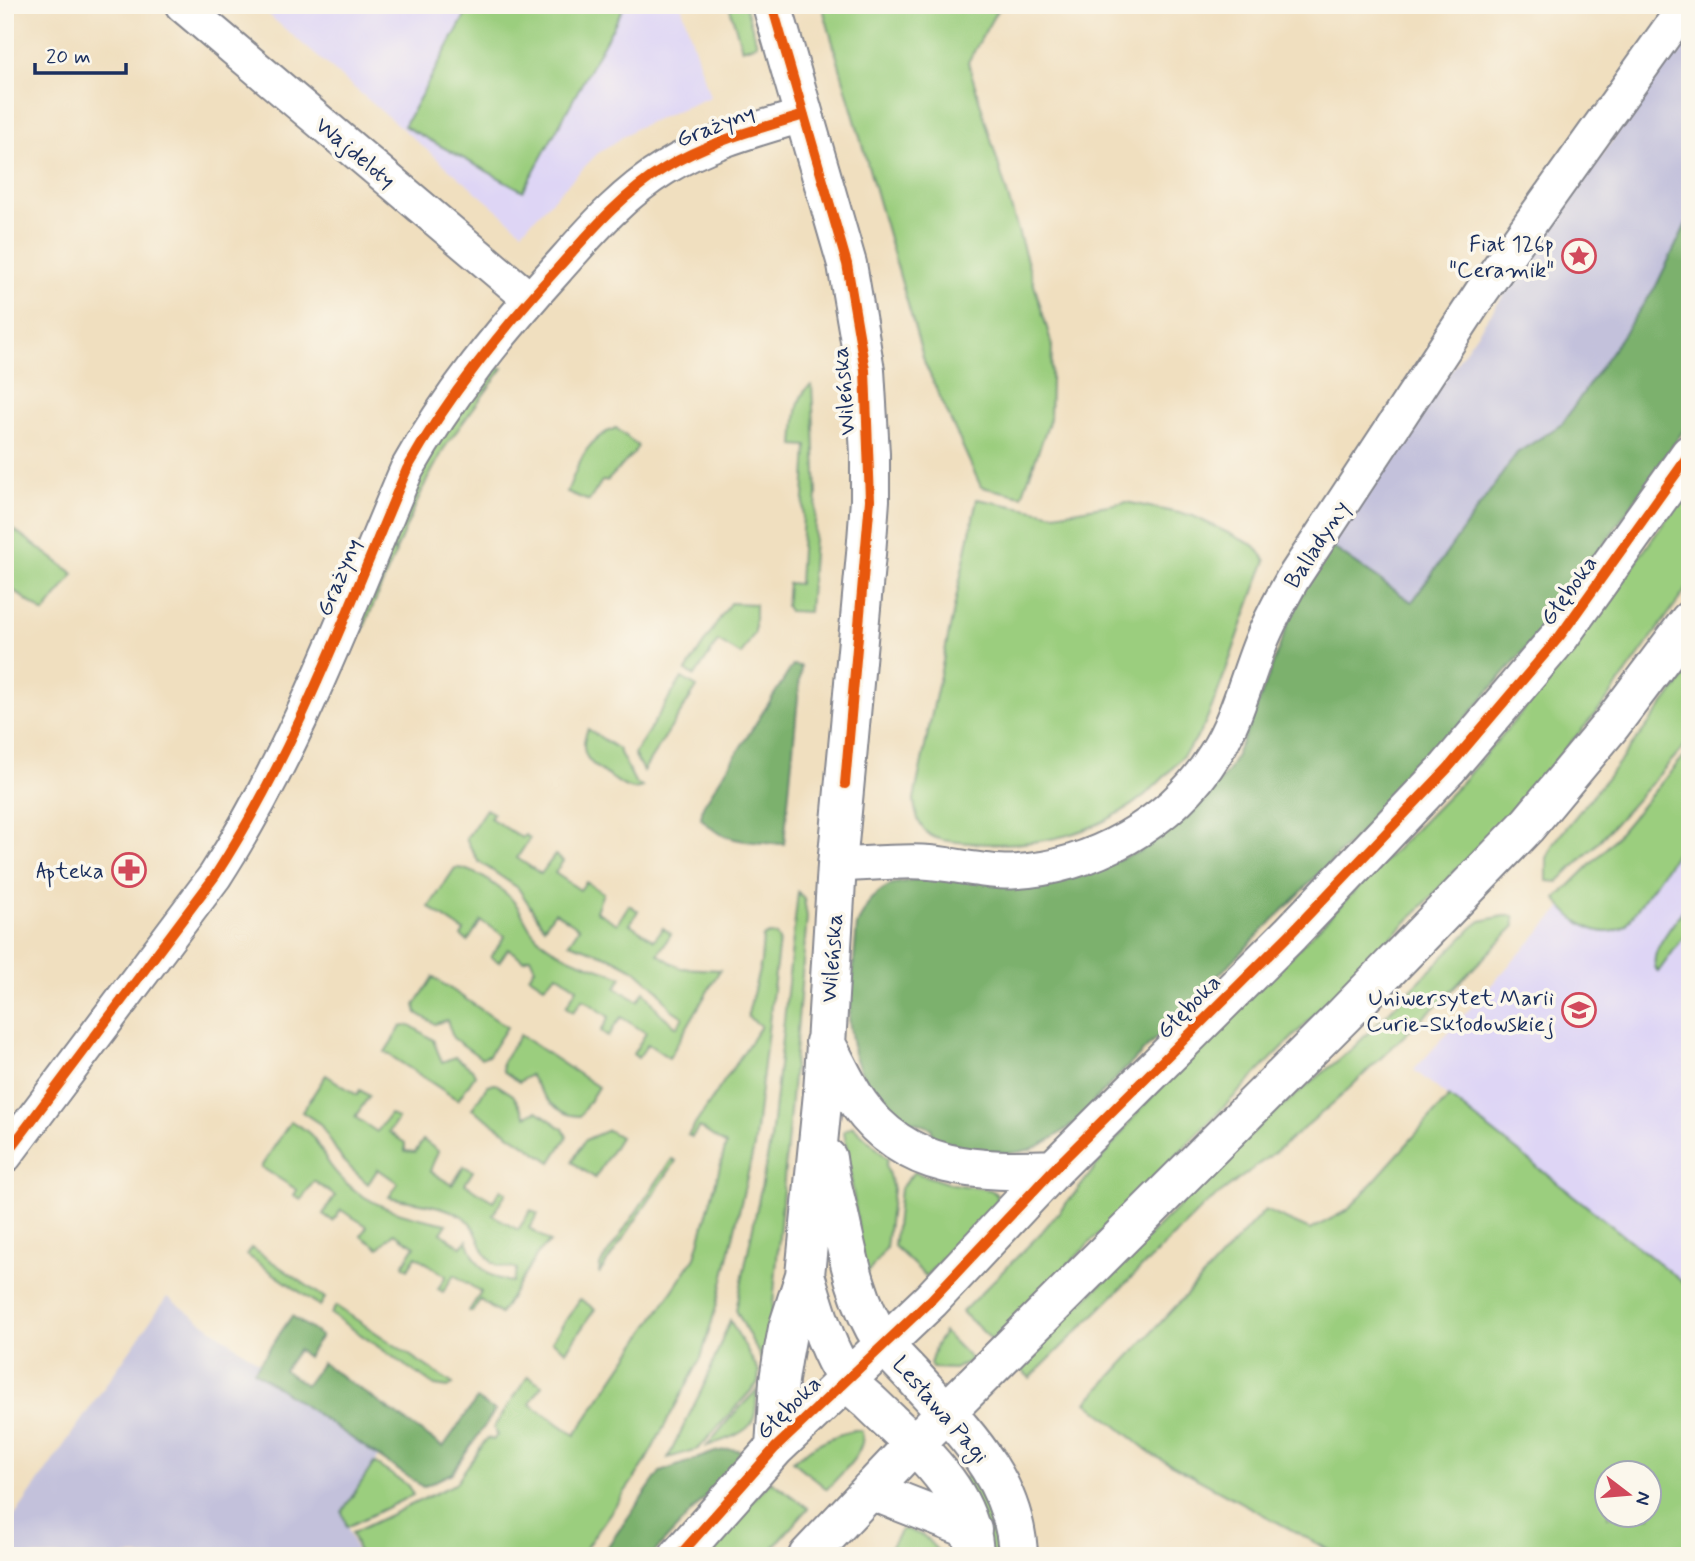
<svg xmlns="http://www.w3.org/2000/svg" width="1695" height="1561" font-family="Mynerve,sans-serif">
<style>
.built{fill:#ded5f5}
.industrial{fill:#c3c1db}
.green{fill:#9bce7e;stroke:#5b7e6e;stroke-width:2;fill-rule:evenodd}
.forest{fill:#7cb16d;stroke:#4c7066;stroke-width:2}
.lines{fill:none;stroke-linecap:round;stroke-linejoin:round}
.minor-casing{stroke:#86878e;stroke-width:37}
.tertiary-casing{stroke:#86878e;stroke-width:42}
.minor{stroke:#fff;stroke-width:33}
.tertiary{stroke:#fff;stroke-width:38}
.cycleway-casing{stroke:#fbf7ec;stroke-width:15}
.cycleway{stroke:#e8590c;stroke-width:10}
.labels{text-anchor:middle;stroke-width:7;stroke-linejoin:round;paint-order:stroke}
.street-label{font-size:23px;fill:#1b2f5e;stroke:#fbf7ec}
.poi-label{font-size:23px;fill:#1b2f5e;stroke:#fbf7ec;text-anchor:end}
</style>
<rect width="100%" height="100%" fill="#fbf7ec"/>
<filter id="ink" filterUnits="userSpaceOnUse"><feTurbulence type="fractalNoise" baseFrequency=".0143" numOctaves="2"/><feDisplacementMap in="SourceGraphic" scale="14" xChannelSelector="R" yChannelSelector="G"/><feConvolveMatrix kernelMatrix="1 2 1 2 8 2 1 2 1" color-interpolation-filters="sRGB"/></filter>
<filter id="wash" filterUnits="userSpaceOnUse"><feTurbulence type="fractalNoise" baseFrequency=".00686" numOctaves="4" result="noise"/><feDisplacementMap in="SourceGraphic" scale="28" xChannelSelector="R" yChannelSelector="G"/><feGaussianBlur stdDeviation="1.57" result="paint"/><feColorMatrix in="noise" values="0 0 0 0 0 0 0 0 0 0 0 0 0 0 0 0 0 1.4 0 .05"/><feComposite in="paint" operator="in"/></filter>
<g filter="url(#wash)">
<rect width="100%" height="100%" fill="#f0dfbf"/>
<path class="built" d="M257,5H681L710,97L636,128L597,154L522,231Z
M1690,754V1288L1414,1070L1620,843Z"/>
<path class="industrial" d="M1690,29V216L1656,286L1562,424L1517,453L1412,603L1329,545Z
M167,1297L383,1450L342,1512L358,1556H5V1530Z"/>
<path class="green" d="M471,5H625L523,191L404,126Z
M729,5H745L757,44L742,49Z
M822,5H1000L968,62L1052,345L1050,419L1022,496L981,487L925,364Z
M494,367L503,368L445,447L425,484L396,550L385,546L429,447Z
M812,385L817,494L809,612L789,611L786,606L788,583L799,584L807,446L794,445C796,427 794,394 812,385Z
M616,428L638,446L634,453L607,481H602L589,501L567,492C579,463 585,439 616,428Z
M1690,485V584L1604,704L1533,787L1434,894L993,1341L962,1312L1039,1235L1077,1191L1140,1109L1461,783L1539,692L1646,548Z
M977,499L1055,514L1126,502L1193,516L1255,546L1266,561C1244,613 1229,669 1206,721C1200,736 1187,751 1176,764C1122,828 1053,849 972,843C937,841 917,840 914,799Z
M5,523L74,574L44,613L5,584Z
M384,547L396,552L362,632L351,627Z
M730,603L755,604V632L741,655L718,641L695,676L686,671Z
M1690,670V740L1594,847L1558,882L1547,881V858L1553,844L1611,773Z
M682,678L697,687L643,771L634,754Z
M588,729L618,749L635,782L642,787C630,792 622,785 612,778C592,766 576,755 588,729Z
M1690,749V833L1626,925C1603,944 1570,920 1556,899L1604,851Z
M486,809L493,813L490,818L522,838L525,835L530,838L517,858L541,874L555,855L563,861L555,873L580,890L586,882L603,893L596,911L617,924L629,905L638,911L630,924L654,940L663,928L671,934L658,954L680,968L720,970L669,1058L648,1044L638,1058L633,1054L646,1033L621,1017L608,1036L601,1031L609,1017L583,999L573,1012L566,1007L577,988L557,974L544,986L529,976L535,968L530,957L524,960L508,949L499,962L491,957L505,936L481,921L468,941L461,936L464,931L429,907L455,868C475,868 507,891 518,907C526,920 530,933 543,942C566,960 595,966 622,977L616,988L638,1001L644,991L660,1013L677,1027L683,1017L671,1009L658,990L635,970L610,957L569,943L579,928L555,912L544,927L518,888L478,861L466,839Z
M798,892L804,899L807,917L768,1362L765,1366L736,1310L771,1139Z
M1690,898V928L1658,972C1643,953 1681,918 1690,898Z
M1503,916H1514L1515,926L1449,993L1339,1098L1284,1145L1204,1206L1030,1378L1018,1367L1264,1121L1353,1048L1472,928L1481,921Z
M769,934L776,935L779,940L754,1147L719,1297L701,1358L643,1466L580,1556H360L352,1533L455,1484L485,1441L488,1438L493,1440L497,1435L494,1427L528,1376L542,1385L530,1404L575,1435L695,1257L726,1145L699,1127L692,1137L688,1135L761,1026L748,1017V1014L761,962L763,937Z
M433,977L507,1027L489,1055L481,1058L453,1038L447,1020L435,1024L417,1013L415,1005Z
M410,1025L433,1040L442,1062L455,1057L472,1069L475,1075L458,1100L385,1052L401,1027Z
M520,1035L598,1087L580,1116C557,1117 541,1093 530,1075L519,1082L503,1071L502,1063Z
M326,1075L357,1095L360,1090L369,1096L355,1117L377,1132L390,1114L398,1119L389,1132L405,1143V1151L415,1152L423,1140L438,1151L430,1171L452,1185L464,1166L473,1171L465,1184L493,1201L501,1189L506,1193L493,1215L518,1230L531,1210L538,1214L529,1228L550,1242L539,1252L500,1314L480,1300L472,1312L469,1311L481,1292L454,1275L443,1292L438,1289L446,1276L416,1256L408,1269L403,1265L415,1246L394,1233L379,1248L361,1236L367,1226L341,1210L333,1221L323,1214L335,1196L314,1181L301,1200L294,1195L297,1190L261,1167L291,1121C297,1125 304,1129 309,1133C318,1141 323,1155 330,1165C359,1205 401,1215 447,1224L441,1233L461,1247L467,1240C476,1265 486,1279 513,1282L517,1269C510,1268 501,1268 495,1264C479,1254 480,1229 465,1218C444,1204 413,1203 389,1197L398,1183L378,1169L368,1184L343,1161L320,1124L302,1112Z
M496,1084L513,1095L526,1116L537,1111L563,1129L567,1137L551,1162L472,1109L488,1085Z
M1449,1097L1690,1288V1556H1340L1153,1455L1087,1402L1265,1210L1310,1230L1348,1210ZM1608,1474H1650V1516H1608Z
M853,1126L888,1159L886,1165L893,1189L886,1248L865,1277L844,1131Z
M608,1130L620,1137L595,1178L572,1162L585,1140Z
M672,1159L676,1161L599,1274L600,1265Z
M914,1172L947,1183L991,1190L996,1194L998,1200L995,1207L926,1276L894,1246L900,1189Z
M252,1248L325,1298L320,1306L247,1255Z
M580,1299L595,1309L566,1351L552,1341Z
M336,1306L453,1384L448,1388L435,1386L331,1314Z
M730,1320L759,1372L758,1383L698,1449L668,1458L705,1383Z
M944,1332L972,1360L955,1369L932,1368L930,1364L936,1345Z
M757,1390C756,1399 757,1412 753,1420C748,1434 720,1441 707,1446L730,1418Z
M854,1430H861C870,1450 839,1475 827,1489L793,1461C812,1445 831,1436 854,1430Z
M374,1463L409,1486L413,1495L347,1527L342,1512Z
M970,1474C986,1500 998,1524 997,1556H986L961,1481Z
M771,1481L808,1508L766,1556H701Z
M906,1529L924,1536L943,1556H885L901,1530Z"/>
<path class="forest" d="M1690,216V421L1594,559L1534,639L1417,775L1093,1102L1092,1109C1068,1128 1039,1154 1006,1153C982,1152 958,1146 935,1143L931,1128L914,1122L910,1131L881,1107L860,1070L854,1054L849,1020L857,925L862,915L871,899L882,890L892,884L918,879L1086,871L1139,852L1188,817L1206,799L1230,768L1254,715L1293,610L1329,545L1412,602L1517,453L1562,424L1656,286Z
M793,665L801,666L784,844C753,842 722,844 701,818L703,806Z
M292,1316L321,1336L307,1357L298,1350L284,1370L306,1385L322,1363L443,1447L477,1399L495,1411L452,1473L423,1487L254,1371Z
M730,1449L738,1450L744,1455L651,1556H601L660,1472L715,1452Z"/>
</g>
<g filter="url(#ink)">
<g class="lines">
<g class="minor-casing">
<path id="minor" d="M182,5L530,299
M837,865C865,864 894,861 922,862C952,863 982,873 1012,872C1091,868 1173,823 1215,754C1236,721 1245,683 1259,647C1268,623 1280,602 1292,580L1482,291L1686,5
M5,1156L215,876C297,749 348,607 407,469C448,396 501,331 557,269C590,232 622,194 665,168C707,142 758,129 804,115"/>
</g>
<g class="tertiary-casing">
<path id="tertiary" d="M772,5L847,264L865,370L870,454V500L866,554L837,865L823,1093L805,1275L788,1328L783,1355L779,1380L775,1448
M825,1042C836,1062 846,1085 859,1104C907,1172 980,1172 1054,1169
M827,1158C829,1176 834,1193 838,1210C848,1256 856,1301 882,1341C891,1354 903,1365 914,1377C961,1429 1016,1480 1018,1556
M805,1275C816,1310 826,1349 847,1379C853,1389 865,1397 873,1405C916,1447 973,1491 974,1556
M870,1490L972,1530
M679,1556L775,1448L931,1300L1054,1169L1290,934L1448,768L1560,636L1690,454
M808,1556L913,1445L1344,1015L1526,827L1611,725L1690,620"/>
</g>
<use href="#minor" class="minor"/>
<use href="#tertiary" class="tertiary"/>
<g class="cycleway-casing">
<path id="cycleway" d="M772,5L847,264L865,370L870,500L845,784
M5,1156L215,876C297,749 348,607 407,469C448,396 501,331 557,269C590,232 622,194 665,168C707,142 758,129 804,115
M679,1556L775,1448L931,1300L1054,1169L1290,934L1448,768L1560,636L1690,454"/>
</g>
<use href="#cycleway" class="cycleway"/>
</g>
</g>
<defs>
<g id="sight-ring" transform="scale(1.75)"><circle r="9.5" fill="#fbf7ec" stroke="#d1495b" stroke-width="1.5"/><path d="M0-6L1.8-2.2L6-1.7L2.9 1.2L3.7 5.4L0 3.3L-3.7 5.4L-2.9 1.2L-6-1.7L-1.8-2.2Z" fill="#d1495b"/></g>
<g id="pharmacy-ring" transform="scale(1.75)"><circle r="9.5" fill="#fbf7ec" stroke="#d1495b" stroke-width="1.5"/><path d="M-2-6h4v4h4v4h-4v4h-4v-4h-4v-4h4Z" fill="#d1495b"/></g>
<g id="university-ring" transform="scale(1.75)"><circle r="9.5" fill="#fbf7ec" stroke="#d1495b" stroke-width="1.5"/><path d="M0-5L7-2L0 1L-7-2ZM-4 1L0 2.5L4 1V4Q0 6-4 4Z" fill="#d1495b"/></g>
</defs>
<g fill-rule="evenodd">
<use href="#sight-ring" x="1579" y="256"/>
<use href="#pharmacy-ring" x="129" y="870"/>
<use href="#university-ring" x="1579" y="1010"/>
</g>
<g class="labels">
<g class="street-label">
<text transform="translate(715 125) rotate(-21)" y="8">Grażyny</text>
<text transform="translate(356 152) rotate(40)" y="8">Wajdeloty</text>
<text transform="translate(843 391) rotate(-95)" y="8">Wileńska</text>
<text transform="translate(1316 544) rotate(-57)" y="8">Balladyny</text>
<text transform="translate(338 577) rotate(-67)" y="8">Grażyny</text>
<text transform="translate(1568 590) rotate(-54)" y="8">Głęboka</text>
<text transform="translate(831 958) rotate(-86)" y="8">Wileńska</text>
<text transform="translate(1188 1006) rotate(-45)" y="8">Głęboka</text>
<text transform="translate(788 1407) rotate(-44)" y="8">Głęboka</text>
<text transform="translate(941 1409) rotate(49)" y="8">Lesława Pagi</text>
</g>
<g class="poi-label">
<text x="1554" y="251">Fiat 126p<tspan x="1554" dy="26">"Ceramik"</tspan></text>
<text x="104" y="878">Apteka</text>
<text x="1554" y="1005">Uniwersytet Marii<tspan x="1554" dy="26">Curie-Skłodowskiej</tspan></text>
</g>
</g>
<rect width="1695" height="1561" fill="none" stroke="#fbf7ec" stroke-width="28"/>
<g transform="translate(1628 1494) rotate(106)"><circle r="33" fill="#fbf7ec" stroke="#a1a7b3" stroke-width="2"/>
<path d="M0-5L12 26L0 18L-12 26Z" fill="#d1495b"/>
<text y="-10" font-size="19" font-weight="bold" text-anchor="middle" fill="#1b2f5e">N</text>
</g>
<path d="M35 63v10h91v-10" fill="none" stroke="#1b2f5e" stroke-width="3.5"/>
<text x="46" y="63" font-size="21" fill="#1b2f5e" stroke="#fbf7ec" stroke-width="5" paint-order="stroke">20 m</text>
</svg>
